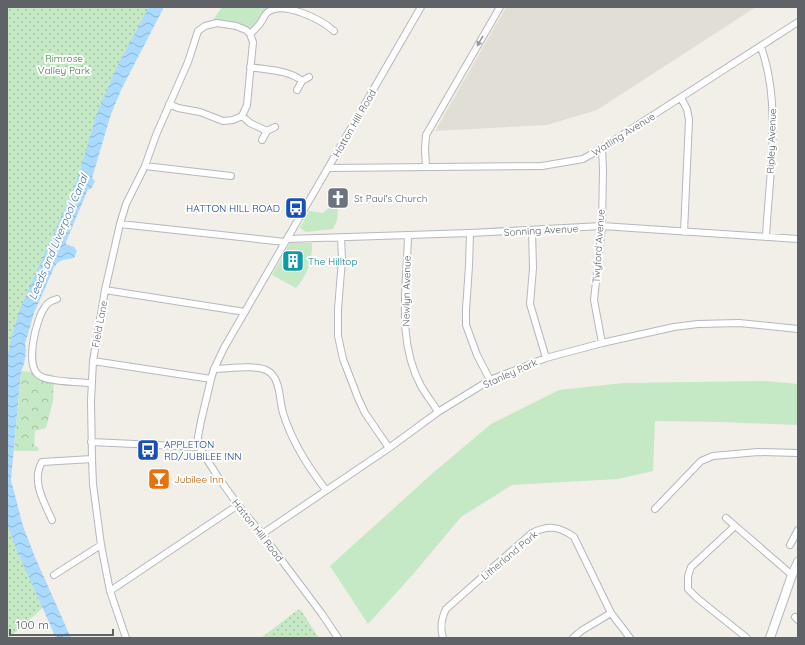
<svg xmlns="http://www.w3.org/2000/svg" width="805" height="645" font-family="Quicksand,sans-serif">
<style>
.education{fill:#e1ded6}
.green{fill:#c5e8c5}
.forest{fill:url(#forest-crowns)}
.park{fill:url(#park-dots)}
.water{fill:url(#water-waves)}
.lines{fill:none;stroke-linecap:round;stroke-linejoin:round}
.minor-casing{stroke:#b5b8bc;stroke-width:8}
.secondary-casing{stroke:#b6babf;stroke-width:10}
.minor{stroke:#fff;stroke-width:6}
.secondary{stroke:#fff;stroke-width:8}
.oneway{fill:#979a9d}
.labels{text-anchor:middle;stroke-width:4;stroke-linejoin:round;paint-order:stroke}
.park-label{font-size:10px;fill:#348238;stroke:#fff}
.street-label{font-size:10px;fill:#5f6368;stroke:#fff}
.worship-label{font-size:10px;fill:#5b616d;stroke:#fff;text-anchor:start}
.transit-label{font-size:10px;fill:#164399;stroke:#fff;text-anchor:end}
.culture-label{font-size:10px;fill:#0d838f;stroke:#fff;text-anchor:start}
.food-label{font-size:10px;fill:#c56008;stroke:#fff;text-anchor:start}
.water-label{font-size:11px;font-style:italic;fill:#4174aa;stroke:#fff}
</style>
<defs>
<pattern id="forest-crowns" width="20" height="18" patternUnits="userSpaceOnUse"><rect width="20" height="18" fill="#c5e8c5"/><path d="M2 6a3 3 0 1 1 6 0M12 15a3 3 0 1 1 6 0" fill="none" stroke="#a3c0a4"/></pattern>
<pattern id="park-dots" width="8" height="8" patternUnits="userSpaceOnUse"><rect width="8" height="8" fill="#c5e8c5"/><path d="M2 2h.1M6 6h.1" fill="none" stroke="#a3c0a4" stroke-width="1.8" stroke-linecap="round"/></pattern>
<pattern id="water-waves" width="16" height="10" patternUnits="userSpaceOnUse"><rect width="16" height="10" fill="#aadaff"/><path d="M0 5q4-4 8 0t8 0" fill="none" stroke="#8eb4d2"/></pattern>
</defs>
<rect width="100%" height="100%" fill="#f1efe8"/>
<path class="education" d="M506,7H756L597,110L547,125L435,131Z"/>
<path class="green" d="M222,7H269C261,12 258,22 250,29L242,24L213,20Z
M332,205L338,208L337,220L333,229L306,232L300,228L309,211L323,213Z
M290,243H312C312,261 308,274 296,288L272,275Z
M766,381L798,384V425L721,422L655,421L653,471L618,479L512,485L461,517L415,572L368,624L330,566L434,472L491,424L559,390L624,383Z"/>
<path class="forest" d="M21,371L54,375L53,401L46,428L35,431L34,445L39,448L38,451H14Z"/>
<path class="park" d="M7,7H156L25,316L7,421Z
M7,496L47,604L9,638H7Z
M300,609L319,638H261L295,612Z"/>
<path class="water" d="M149,7H164L122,88L111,114L92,178L95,181L91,189H88L66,242V244L74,247L77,251L74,258C63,260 58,259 53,270L34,313L25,344C27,351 25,364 21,371L11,480L23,526L35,557L71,638H56L15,546L7,523V361L10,342L20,309L69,199L79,174L97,113L117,67Z"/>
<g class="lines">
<g class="minor-casing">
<path id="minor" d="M250,34C254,30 258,27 261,22C263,19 265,14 268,12C283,0 322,20 334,31
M761,47C782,105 769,176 766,237
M250,67C266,70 289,70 302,81
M297,90L302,81L309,77
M681,98L687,109L689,120L684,232
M242,116L250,123L267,131
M262,140L267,131L275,127
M145,166L231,176
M426,167L425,149L426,135L500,7
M328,168L542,166L583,159L602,148L798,22
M120,224L285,242
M532,230L533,268L530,304L546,358
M470,233L469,266L466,309V325L477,355L490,380
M408,235C407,285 396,340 421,386C426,395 433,403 438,412
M341,238L342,259L338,309V336L343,359L358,398L365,413L389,448
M287,239L470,233L602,226L798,239
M105,290L245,312
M57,299C51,301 48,302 45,307C36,319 24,367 40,376C49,382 80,382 92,383
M602,343L594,300L602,226L603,170L602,148
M93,361L211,379
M214,369C228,369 256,364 268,371C281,379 279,400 283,413C292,442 308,467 326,490
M91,442L199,447
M655,509L701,461L713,456L758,452L798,453
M726,518L792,575
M52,520C44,502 31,481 42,462L92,459
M735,526L691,567L688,576V589L697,598L747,638
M262,534L389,448L438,412L490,380L546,358L602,343L674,327L698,324L739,323L798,329
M790,545L798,530
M54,575L101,545
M110,591L238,505
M795,617L798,620
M126,638L110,591L101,545L93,484L92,459L91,401L93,361L105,290L120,224L126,204L145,166L156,135L188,62L198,31L205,26L217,23L236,26L246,30L250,34L253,42L247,105L242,116L233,120L223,121L200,112L178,108L169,104
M338,638L322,614L262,534L238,505L218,477L199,447L198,437L201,421L211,379L214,369L224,348L421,7
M443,638C440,627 441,619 446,609L532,533C548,525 559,526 574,537L611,613L630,638
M573,638L581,631L611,613"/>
</g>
<g class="secondary-casing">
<path id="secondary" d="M770,638L792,575L798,562"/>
</g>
<use href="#minor" class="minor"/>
<use href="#secondary" class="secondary"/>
</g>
<defs><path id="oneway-solid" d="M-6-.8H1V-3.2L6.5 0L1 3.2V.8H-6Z"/></defs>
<use class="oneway" href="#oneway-solid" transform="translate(480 41) rotate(120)"/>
<defs>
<g id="church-square" transform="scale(1.15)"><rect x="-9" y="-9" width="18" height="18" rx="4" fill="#6b7280" stroke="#fff"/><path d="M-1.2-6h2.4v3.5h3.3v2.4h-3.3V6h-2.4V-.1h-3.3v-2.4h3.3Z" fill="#fff"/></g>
<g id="bus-square" transform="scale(1.15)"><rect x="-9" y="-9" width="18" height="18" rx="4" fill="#1a4fb4" stroke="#fff"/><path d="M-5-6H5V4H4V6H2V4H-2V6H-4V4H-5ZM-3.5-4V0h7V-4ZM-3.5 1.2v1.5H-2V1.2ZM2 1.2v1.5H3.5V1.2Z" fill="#fff"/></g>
<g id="building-square" transform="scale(1.15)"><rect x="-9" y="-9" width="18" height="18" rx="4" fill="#0f9aa8" stroke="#fff"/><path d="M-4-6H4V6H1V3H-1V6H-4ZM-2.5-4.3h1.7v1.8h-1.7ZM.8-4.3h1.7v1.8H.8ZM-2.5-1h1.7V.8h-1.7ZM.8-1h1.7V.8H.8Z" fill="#fff"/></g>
<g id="bar-square" transform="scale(1.15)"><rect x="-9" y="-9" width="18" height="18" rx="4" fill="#e8710a" stroke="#fff"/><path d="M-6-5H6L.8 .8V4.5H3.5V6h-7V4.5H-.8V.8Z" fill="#fff"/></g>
</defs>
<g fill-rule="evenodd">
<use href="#church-square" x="338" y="198"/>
<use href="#bus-square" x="296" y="208"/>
<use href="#building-square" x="293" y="261"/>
<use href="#bus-square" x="148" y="450"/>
<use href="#bar-square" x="159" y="479"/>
</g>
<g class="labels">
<g class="park-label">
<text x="64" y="62">Rimrose<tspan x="64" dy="12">Valley Park</tspan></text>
</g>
<g class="street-label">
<text transform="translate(354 123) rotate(-60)" y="4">Hatton Hill Road</text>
<text transform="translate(623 134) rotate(-32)" y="4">Watling Avenue</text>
<text transform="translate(771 141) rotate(-88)" y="4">Ripley Avenue</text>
<text transform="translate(541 230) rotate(-3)" y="4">Sonning Avenue</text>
<text transform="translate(598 246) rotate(-86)" y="4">Twyford Avenue</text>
<text transform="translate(406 291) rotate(-89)" y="4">Newlyn Avenue</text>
<text transform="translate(99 324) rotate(-79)" y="4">Field Lane</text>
<text transform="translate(510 373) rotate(-24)" y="4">Stanley Park</text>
<text transform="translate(258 530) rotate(52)" y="4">Hatton Hill Road</text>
<text transform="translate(509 555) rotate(-40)" y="4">Litherland Park</text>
</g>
<g class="worship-label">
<text x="354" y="202">St Paul's Church</text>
</g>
<g class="transit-label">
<text x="280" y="212">HATTON HILL ROAD</text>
<text x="164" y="448" text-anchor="start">APPLETON<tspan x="164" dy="12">RD/JUBILEE INN</tspan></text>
</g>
<g class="culture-label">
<text x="308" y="265">The Hilltop</text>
</g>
<g class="food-label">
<text x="174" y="483">Jubilee Inn</text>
</g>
<g class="water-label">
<text transform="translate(58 237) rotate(-67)" y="4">Leeds and Liverpool Canal</text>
</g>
</g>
<rect width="805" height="645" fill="none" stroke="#5f6368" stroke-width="16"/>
<path d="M10 629v6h103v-6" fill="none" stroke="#5f6368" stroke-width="2"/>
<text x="16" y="629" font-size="12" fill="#5f6368" stroke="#ffffff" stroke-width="3" paint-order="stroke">100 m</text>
</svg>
